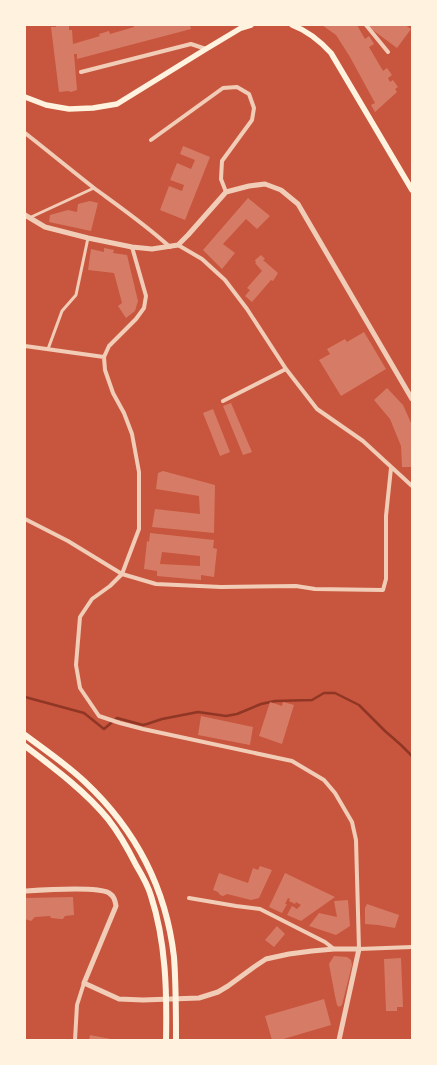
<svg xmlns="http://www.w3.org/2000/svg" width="437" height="1065" font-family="Helvetica,sans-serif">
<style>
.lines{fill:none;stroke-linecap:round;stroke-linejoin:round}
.stream{stroke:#8f3625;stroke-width:2.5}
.building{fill:#d67c66;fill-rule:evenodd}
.pedestrian{stroke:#f1ccb7;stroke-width:3}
.minor{stroke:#f1ccb7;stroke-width:4}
.tertiary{stroke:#f1ccb7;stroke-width:5}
.secondary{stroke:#fff3e0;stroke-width:5.5}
.trunk{stroke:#fff3e0;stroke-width:6}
</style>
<rect width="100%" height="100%" fill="#c8553d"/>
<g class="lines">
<path class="stream" d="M25,697L84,713L104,729L117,718L143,725L147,724L162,719L198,712L226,716L237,714L261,704L275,701L312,700L324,693H335L359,705L385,731L401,745L412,756"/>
</g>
<path class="building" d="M56,25H69V30H72L73,44L100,36L99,34L109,31L110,34L134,27L133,25H190L191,29L77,59V54H74L77,90L71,92L68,91L59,92L51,27H56Z
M322,25H357L365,39L369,36L374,44L369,47L383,71L387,68L392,75L388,78L390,82L393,80L398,87L395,89L397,92L375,112L371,105L375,103L350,57L336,35Z
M366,25H405L411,29L397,48Z
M183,146L210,157L185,220L160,210L169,186L182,191L184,185L170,180L177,163L191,169L195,160L180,154Z
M248,198L270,216L257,229L246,219L223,244L235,253L222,269L203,250Z
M90,201L98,203L91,231L49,222L50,215L68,210L77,212L78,204Z
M104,248L114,250L113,253L127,255L138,301L135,311L126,318L118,306L122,303L114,273L88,270L91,249L104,252Z
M261,255L265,259L263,260L278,273L273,281L271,280L252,302L245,296L250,290L247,288L262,271L255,263H256L255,260Z
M364,332L386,369L341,396L319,360L330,354L327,349L345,339L347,342Z
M387,388L403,405L412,425V467H402L401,446L390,419L374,400Z
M231,403L252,452L243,455L223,406Z
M213,409L230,452L220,456L203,413Z
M163,471L215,485L214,533L152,527L155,509L200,514L199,496L156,489L158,473Z
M150,533L214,540L213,548L217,549L214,577L201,575V580L157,576V571L144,569L147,541L149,542ZM162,552L200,556V566L160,564Z
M270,702L282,706L283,702L294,705L282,744L259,736Z
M201,716L253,727L250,745L198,735Z
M260,866L272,870L259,898L251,900L227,894L223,896L220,895L218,892L213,890L219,873L248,883L253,868L258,870Z
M285,873L335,897L301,921L287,915L292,906L297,909L301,905L296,902L295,904L289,901L290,899L288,898L285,904H287L282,913L269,907Z
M73,897L74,915L65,916L63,919H61L51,918L50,916L35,917L31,921L25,919V898Z
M348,900L350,926L336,935L309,926L319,913L337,917L334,901Z
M367,904L399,915L395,928L378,925L365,924V908Z
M277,926L285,934L274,947L265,940Z
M334,956L347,957L351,960L352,965L342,1005L339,1007L337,1005L335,996L329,964Z
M401,958L403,1007H397V1011H386L384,959Z
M324,999L331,1025L280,1040H272L265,1016Z
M90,1035L111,1039V1040H89Z"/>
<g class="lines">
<path class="pedestrian" d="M29,218L94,188
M48,349L62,311L76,295L88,238"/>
<path class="minor" d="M366,25L388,52
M81,72L191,44L206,49
M25,133C48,151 71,170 94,188C120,207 146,225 170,247
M151,140L223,88L237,87L249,94L254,108L252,120L222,161L221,179L226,192
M178,245L202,259L225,280L247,309L286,369L317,409L363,441L412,486
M132,247L146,296L144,308L136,319L109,346L104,357L105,370L113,393L124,413L132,434L139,472V529L122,574L110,586L92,599L80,617L76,665L80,688L99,716L120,723L143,729L292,761L324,780L335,793L352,822L356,840L359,949L412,947
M25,346L104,357
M223,401L286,369
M25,519L68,541L122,574L156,584L221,587L296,586L315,589L383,590L386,579V516L391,468
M189,898L236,906L260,909L325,942L334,949
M75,1040L77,1005L84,983"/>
<path class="tertiary" d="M25,215L45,227L88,238L132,247L152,249L178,245L188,235L226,192L249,186L265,184L281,190L298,204L412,399
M25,891C40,890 98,886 109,893C114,896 115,900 116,906L84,983L119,999L143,1000L199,998L218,992L228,986L254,967L266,959L289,954L312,951L334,949H359L339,1040"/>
<path class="secondary" d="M292,25C308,31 320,41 331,53L412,190
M25,97L46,105L69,109L93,108L117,104L206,49L241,28L251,25"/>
<path class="trunk" d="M25,735C45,750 66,764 85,782C135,829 166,888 174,957C176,984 176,1012 176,1040
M25,746C54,768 85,791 108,819C119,833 128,849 136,865C142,875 148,885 151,896C166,942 167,992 166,1040"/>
</g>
<rect width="437" height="1065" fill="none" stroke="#fff3e0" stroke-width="52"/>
</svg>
